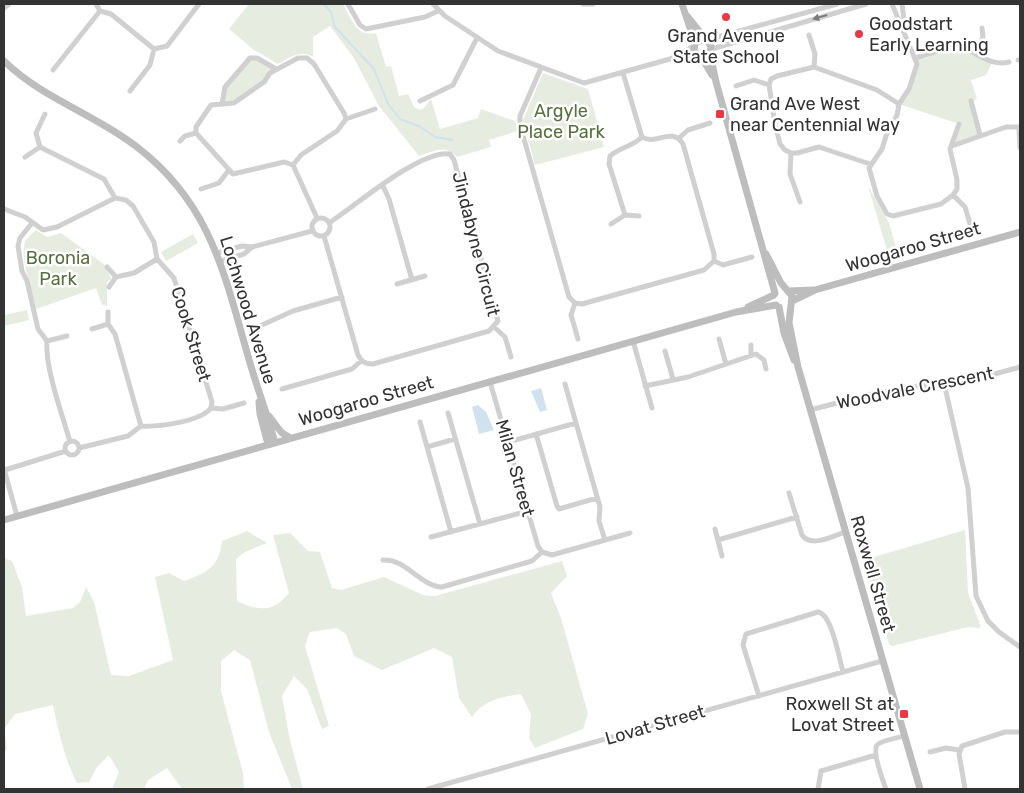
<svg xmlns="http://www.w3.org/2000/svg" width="1024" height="793" font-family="Rubik,sans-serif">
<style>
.green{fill:#e6ecdf}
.water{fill:#cfe2ee}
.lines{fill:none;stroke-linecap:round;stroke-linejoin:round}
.stream{stroke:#cfe2ee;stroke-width:2}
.street{stroke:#d0d0d0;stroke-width:5}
.secondary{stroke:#bdbdbd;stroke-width:7}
.oneway{fill:#7a7a7a}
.poi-dot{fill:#e63946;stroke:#fff;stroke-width:2}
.labels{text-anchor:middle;stroke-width:5;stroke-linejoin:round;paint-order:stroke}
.poi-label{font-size:18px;fill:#333;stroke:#fff;text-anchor:start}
.park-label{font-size:18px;fill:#56703f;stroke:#fff}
.street-label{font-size:18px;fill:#333;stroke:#fff}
</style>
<rect width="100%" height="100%" fill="#fff"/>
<path class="green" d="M249,4H343C351,18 357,38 376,33L386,67L391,66L399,96L408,94L414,107L420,110L424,108L431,99L440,129L478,118L481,109L515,121L518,131L489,140L491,147L457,157C446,144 434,151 419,156L379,106L354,58L330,26L313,37V57C301,49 289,58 278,64L254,50L229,29Z
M947,49L976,52L981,58L992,63L986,75L971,80L977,99L971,102L980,135L952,146L959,124L899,104C906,89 921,76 915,58Z
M257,58L276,69C262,84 243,103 222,104L223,92L245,62Z
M543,73L588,89L604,147L535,165L523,120Z
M868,186L889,223L897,250L889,257Z
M36,230L47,237L61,233L105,265L111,279L107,282V306L102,305L96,288L36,309C33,292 19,257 25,242C27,238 33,233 36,230Z
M193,234L198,243L166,261L161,252Z
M27,310L29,320L4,326V315Z
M965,530L968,593L981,627L978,628L968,627L892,646L889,644L864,560Z
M247,531L267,543L245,552L236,559L237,601C259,611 273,613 289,593L273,535L290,533L308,551L320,552L332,588L341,590L384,577L423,595L435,596L562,561L567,576L551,593L561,618L588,714L583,729L535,748L529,738L531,714L521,694C501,697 484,700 472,717L459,698L452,657L434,648L382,670L354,656L346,634L337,628L310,632L305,646L329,726L322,729L307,689L294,676L282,696L289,736L303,789H292L269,732L250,660L234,650L221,661V691L243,773L244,789H182L167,768L148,780L144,789H112L119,772L109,755L97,767L89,782L77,783C65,760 58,730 53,705L15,714L4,729L7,749L4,752V558L12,561L22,587L26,616L73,608L80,602L86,587L94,602L111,675L129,676L173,660L155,577L169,573L184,581C207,573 219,567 222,541Z"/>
<path class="water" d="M541,388L547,410L540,412L531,391Z
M478,405L486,412L494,430L479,434L472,407Z"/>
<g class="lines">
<path class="stream" d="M324,4L331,12L335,27L374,69L388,104L400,119L419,126L435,137L453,140"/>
<path class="street" d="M96,4L100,11L111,14L154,49L167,46L199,4
M348,4L360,25L366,29L425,17L438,11
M433,4L445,16L498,51L584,83L670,59L694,46
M583,4H593
M892,4L917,64L909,89L899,104L897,115L886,136L882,149L869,168L877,196L887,214L893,216L941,204L953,195L957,189V180L950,149L959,124
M902,4L905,27
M4,8L9,4
M809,35L815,54L814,67
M707,40L837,4
M712,49L866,4
M976,52L983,37L982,28
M298,58H307L314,64L344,113L346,119L337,131L301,155L293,165L284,162L233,174L196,133V127L211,105L234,103L264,82L270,73Z
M915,58C930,54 946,46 962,49C980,52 989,67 1009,62
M670,59L679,61L697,56
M1018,60H1020
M541,68L520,116V125L569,297L575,303L582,304L704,270L714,261V254L683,144C672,126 656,146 642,137L623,73
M53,70L100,11
M736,86L754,80L769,85
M130,91L150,65L154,49
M420,101L453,85L477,38
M971,101L980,135
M222,104L225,87L250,58H257L276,69
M45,114L36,133L40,147L104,179L115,198
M346,119L375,109
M1019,128L1020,148
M679,138L688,130L710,123
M180,141L185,136L196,133
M952,146L1006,127H1020
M791,153L790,174L800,202
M25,157L40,147
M870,164L819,147L797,153H791L785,150L780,144L775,124L769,85L771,79L777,76L814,67L877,90L899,104
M293,165L317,218
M383,186L389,199L412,280
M201,189L219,183L228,171
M953,195L965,207L971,227
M4,209L25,217L43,230L57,227L115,198L126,200L133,206L154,242L157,259L174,278L212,402L211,408C200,422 158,427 141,426
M625,215L609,164L610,156C620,147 632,147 642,137
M312 227a9 9 0 1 1 18 0a9 9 0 1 1-18 0Z
M32,223L20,238L18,246L22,271L27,281L38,329L47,341C45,369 62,413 70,442
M611,224L625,215L639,216
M324,236L358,355C362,362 365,364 373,364L489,331L498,321L454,160L450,154C421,149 355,206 329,223
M217,253L242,246L252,247L312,231
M221,261L244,254L252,247
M714,261L723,265L752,257
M107,267L116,277L109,287
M116,277L134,273L157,259
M397,284L425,276
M575,303L571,315L578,339
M262,325L293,311L342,297
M494,327L505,337L511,357
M92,329L108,324
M719,339L726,364
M47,341L67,336
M633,341L652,408
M751,345V355
M665,351L673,379
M490,382L538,546L542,552
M944,383L968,488L976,596L988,621L999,632L1020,647
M565,384L576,423
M645,386L688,377L756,354L764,360L766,369
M282,389L352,369L361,361
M211,408L223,409L244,403
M810,410L876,393L987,376L1020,367
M448,413L480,524
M420,422L451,532
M536,434L557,506L559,509L597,498
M65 448a7 7 0 1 1 14 0a7 7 0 1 1-14 0Z
M508,442L576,423L600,507L599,521L605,540
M427,447L455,439
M79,448L128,436L141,426L115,334L108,324V312
M4,469L17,516
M5,470L66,451
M789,493L802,535C811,548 833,536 845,532
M715,529L722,556
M431,537L528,511
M718,540L797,517
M383,560C405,558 420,586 442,587L532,561L542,552L552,555L630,533
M759,696L743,645L746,634L818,612C832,614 839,658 843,672
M930,752L946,748L959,750
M428,789L882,661
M818,789L821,771L876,755
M886,789C883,781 872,752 877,745C881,740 898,738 904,736
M965,789L959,754L962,746L1005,732H1020"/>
<path class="secondary" d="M682,4L695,43
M687,16L711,46L710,54L716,82L775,293
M704,39L695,43L694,51L705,63L712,75
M4,61C43,99 95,114 137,147C210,203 224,272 248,356C256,385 267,413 275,443
M766,254L781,283L792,296L789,323L798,367L920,789
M788,291L814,290
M792,301L815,290L1020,232
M748,307L774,295
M779,307L784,333L794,360
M259,402L260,414L268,444
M269,416L281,432L290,438
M4,520L736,312L776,305"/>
</g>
<defs><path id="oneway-solid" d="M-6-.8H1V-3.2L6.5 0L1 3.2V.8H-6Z" transform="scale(1.25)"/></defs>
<use class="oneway" href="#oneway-solid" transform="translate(820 17) rotate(164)"/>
<g class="poi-dot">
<circle cx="726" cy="17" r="5"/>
<circle cx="859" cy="34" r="5"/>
<rect x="715" y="109" width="10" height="10" rx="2.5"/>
<rect x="899" y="709" width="10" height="10" rx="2.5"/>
</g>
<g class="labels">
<g class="poi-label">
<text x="869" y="30">Goodstart<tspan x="869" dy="21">Early Learning</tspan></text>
<text x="726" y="42" text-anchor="middle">Grand Avenue<tspan x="726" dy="21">State School</tspan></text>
<text x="730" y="110">Grand Ave West<tspan x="730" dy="21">near Centennial Way</tspan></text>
<text x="894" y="710" text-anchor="end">Roxwell St at<tspan x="894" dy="21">Lovat Street</tspan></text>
</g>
<g class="park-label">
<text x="561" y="117">Argyle<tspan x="561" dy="21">Place Park</tspan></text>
<text x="58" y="264">Boronia<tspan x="58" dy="21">Park</tspan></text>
</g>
<g class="street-label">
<text transform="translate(476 244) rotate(76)" y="6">Jindabyne Circuit</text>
<text transform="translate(913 247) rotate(-16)" y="6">Woogaroo Street</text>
<text transform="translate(248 310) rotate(73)" y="6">Lochwood Avenue</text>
<text transform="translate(191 334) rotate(73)" y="6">Cook Street</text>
<text transform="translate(915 388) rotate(-11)" y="6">Woodvale Crescent</text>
<text transform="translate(366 401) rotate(-16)" y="6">Woogaroo Street</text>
<text transform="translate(515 468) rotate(74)" y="6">Milan Street</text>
<text transform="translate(873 574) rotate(74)" y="6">Roxwell Street</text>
<text transform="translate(655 725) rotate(-16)" y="6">Lovat Street</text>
</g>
</g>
<rect width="1024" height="793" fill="none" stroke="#333333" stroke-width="10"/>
</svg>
